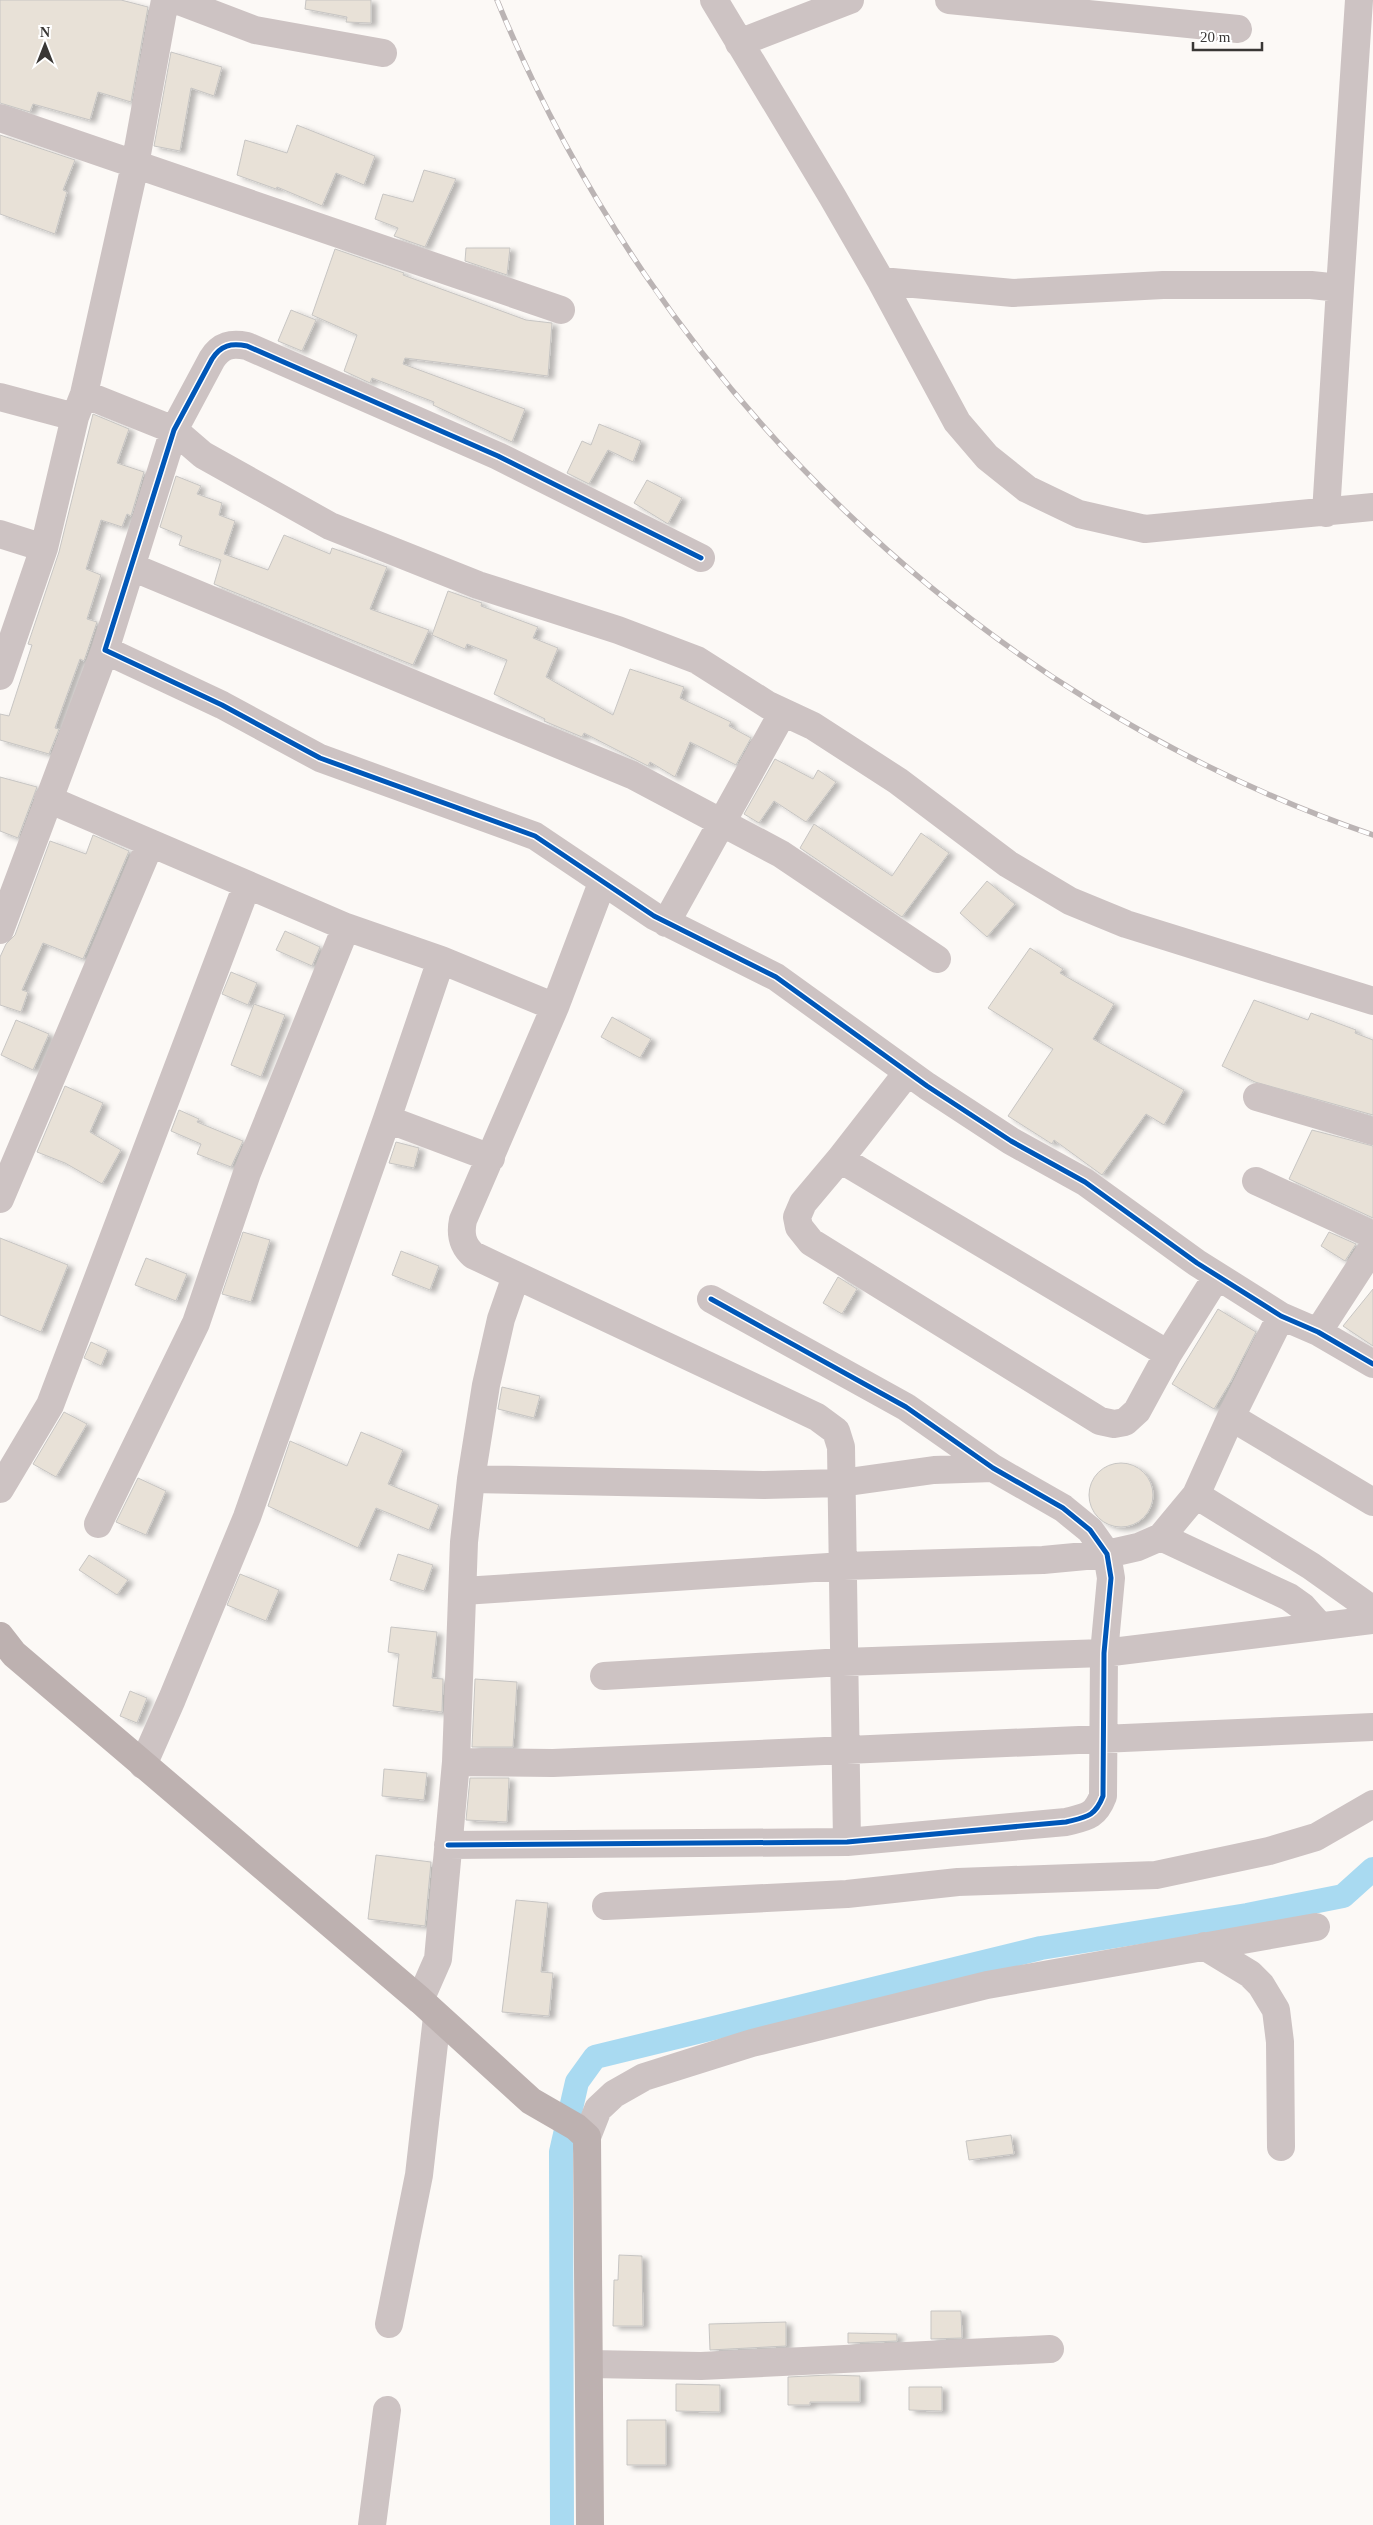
<svg xmlns="http://www.w3.org/2000/svg" width="1373" height="2525" font-family="'Times New Roman',serif">
<style>
.lines{fill:none;stroke-linecap:round;stroke-linejoin:round}
.canal{stroke:#a9daf1;stroke-width:24}
.building{fill:#e8e1d7;stroke:#c7c5c3;filter:url(#shadow)}
.minor{stroke:#cdc3c3;stroke-width:28}
.major{stroke:#bdb1b0;stroke-width:28}
.rail-casing{stroke:#bbb4b4;stroke-width:5.5}
.rail{stroke:#fff;stroke-width:4;stroke-dasharray:11;stroke-linecap:butt}
.cycleway-casing{stroke:#fff;stroke-width:8}
.cycleway{stroke:#0057b8;stroke-width:5}
</style>
<defs>
<filter id="shadow"><feDropShadow dx="5.5" dy="3" stdDeviation="2.5" flood-color="#0004"/></filter>
</defs>
<rect width="100%" height="100%" fill="#fcf9f6"/>
<g class="lines">
<path class="canal" d="M562,2525L561,2152L577,2082L595,2057L1041,1948L1247,1915L1343,1896L1373,1869"/>
</g>
<path class="building" d="M0,0H121L148,7L131,102L98,92L90,120L33,104L30,112L0,103Z
M306,0H371V23L346,22L347,17L305,9Z
M171,52L222,67L214,96L191,88L180,151L154,146Z
M297,125L375,156L364,185L336,173L322,206L277,187L276,189L237,175L245,140L287,153Z
M0,135L75,160L63,190L67,192L55,234L0,214Z
M424,170L456,179L425,247L394,236L398,228L375,219L383,194L413,202Z
M466,248H510L507,275L465,261Z
M335,249L404,273L403,275L526,320L552,323L548,376L405,358L403,364L525,409L512,442L433,405L434,402L372,378L370,383L344,371L357,335L312,315Z
M291,310L316,320L302,351L278,341Z
M93,414L129,429L117,463L144,472L131,516L127,514L122,527L101,520L86,569L101,575L87,619L97,622L84,661L80,659L55,728L59,729L49,754L0,740V714L9,716L32,645L28,644L59,552Z
M599,424L641,441L633,462L608,450L589,484L567,473L582,441L591,445Z
M176,476L201,486L197,494L222,503L219,515L235,521L224,554L268,570L284,535L330,554L332,548L387,567L370,609L429,630L413,665L214,584L221,560L179,545L182,536L160,527Z
M647,480L682,498L668,524L634,503Z
M448,591L482,603L481,606L538,627L533,638L558,648L546,677L613,715L630,669L684,687L680,698L731,722L729,726L751,738L736,765L690,742L675,777L650,762L648,766L584,733L582,737L544,721L545,719L494,694L507,660L467,644L465,649L432,635Z
M775,759L813,779L818,770L836,782L806,822L774,801L759,823L744,814Z
M0,777L37,787L18,838L0,831Z
M814,824L892,876L921,833L949,853L902,917L800,848Z
M93,835L129,851L83,959L43,943L22,990L28,992L21,1012L0,1005V957L6,944L15,935L50,841L86,854Z
M987,881L1015,904L987,937L960,913Z
M285,931L320,947L312,966L276,950Z
M1030,948L1063,969L1060,973L1114,1004L1093,1039L1184,1090L1164,1125L1146,1114L1102,1175L1054,1140L1052,1144L1008,1116L1053,1049L988,1008Z
M231,972L257,983L248,1005L222,994Z
M1254,1000L1308,1020L1311,1013L1356,1030L1355,1033L1373,1040V1115L1255,1082L1222,1066Z
M254,1004L285,1015L261,1077L231,1065Z
M612,1017L651,1039L640,1058L601,1037Z
M16,1020L49,1034L33,1070L1,1055Z
M65,1086L103,1103L90,1132L121,1150L102,1184L65,1163L37,1152Z
M179,1110L199,1119L197,1122L243,1141L231,1167L197,1154L201,1144L171,1131Z
M1312,1130L1373,1146V1218L1289,1179Z
M396,1142L419,1148L414,1168L389,1163Z
M243,1232L270,1240L251,1302L222,1294Z
M1329,1232L1356,1244L1345,1261L1321,1246Z
M0,1238L68,1265L41,1332L0,1315Z
M401,1251L439,1266L430,1290L392,1275Z
M146,1258L187,1274L176,1301L135,1285Z
M838,1277L857,1289L842,1314L823,1303Z
M1373,1289V1346L1343,1326Z
M1218,1309L1256,1332L1231,1381L1214,1409L1172,1384Z
M91,1342L108,1350L101,1366L84,1358Z
M502,1387L540,1396L534,1418L498,1409Z
M64,1412L87,1424L56,1477L33,1464Z
M361,1432L403,1450L388,1484L439,1505L429,1530L376,1508L358,1548L268,1506L290,1441L347,1466Z
M1089 1495a32 32 0 1 1 64 0a32 32 0 1 1-64 0Z
M138,1478L166,1491L146,1535L116,1522Z
M398,1554L433,1565L424,1591L390,1580Z
M89,1555L128,1580L117,1595L79,1570Z
M240,1574L279,1590L266,1621L227,1605Z
M391,1627L437,1632L432,1678L443,1679L442,1712L393,1706L399,1654L388,1652Z
M475,1679L517,1682L513,1747H472Z
M130,1691L147,1698L137,1723L120,1716Z
M384,1769L427,1773L424,1800L382,1796Z
M470,1778H509L507,1822L466,1820Z
M376,1855L431,1862L425,1926L368,1919Z
M516,1900L548,1903L541,1972L553,1973L549,2016L502,2012Z
M1011,2135L1014,2154L969,2160L966,2141Z
M619,2255L642,2256L643,2326H613L614,2280H618Z
M931,2311H961L962,2338L931,2339Z
M786,2322V2346L710,2350L709,2324Z
M848,2333L897,2334V2341L848,2343Z
M829,2375L860,2376V2402H810V2405H788V2377Z
M676,2384L720,2385V2412L676,2411Z
M909,2387H942V2411L909,2410Z
M627,2420H666V2465H627Z"/>
<g class="lines">
<path class="minor" d="M165,0L135,165L84,394L174,430L203,455L330,526L478,585L618,630L697,660L768,705L813,726L898,781L1008,864L1070,901L1126,924L1373,1001
M176,0L255,30L383,53
M714,0L832,196L881,281L1013,293L1163,285H1311L1340,288L1359,0
M949,0L1238,29
M739,43L850,0
M0,118L561,310
M881,281L957,422L987,457L1027,489L1079,514L1145,529L1373,507
M0,397L75,417
M1326,513L1340,288
M0,534L44,548
M701,558L498,456L247,346C231,343 221,345 212,359L174,430L105,650L222,705L320,758L535,836L654,916L776,977L927,1086L1011,1141L1085,1182L1197,1263L1281,1316L1318,1332L1373,1364
M132,567L632,775L781,854L937,959
M0,676L44,548L75,417L84,394
M48,799L346,927L441,960L555,1007
M602,883L555,1007L463,1220C460,1234 462,1245 473,1255L817,1417L836,1431L841,1447L847,1842
M666,923L783,712
M0,930L105,650
M907,1073L840,1159L803,1203L797,1217L799,1227L811,1242L1100,1421L1114,1424L1125,1422L1137,1411L1168,1354L1217,1276
M1257,1097L1373,1131
M387,1119L491,1158
M840,1159L1168,1354
M1256,1181L1373,1235
M0,1199L150,844
M1318,1332L1373,1247
M1231,1417L1373,1502
M471,1479L764,1485L841,1483L934,1470L993,1468
M0,1489L50,1405L247,885
M1196,1495L1311,1566L1373,1610
M98,1524L196,1323L247,1173L346,927
M1161,1537L1289,1597L1303,1607L1320,1626
M463,1591L844,1566L1043,1560L1107,1554L1138,1547L1161,1537L1196,1495L1231,1417L1281,1316
M604,1676L843,1662L1104,1653L1373,1620
M456,1762L553,1763L1373,1727
M143,1765L172,1699L247,1517L387,1119L441,960
M448,1845L847,1842L1066,1822C1086,1817 1095,1817 1103,1796L1104,1653L1111,1578L1107,1554L1090,1530L1063,1508L993,1468L906,1407L711,1299
M606,1906L847,1894L958,1882L1156,1875L1269,1851L1316,1837L1373,1804
M1204,1946L1250,1974L1261,1985L1276,2010L1280,2042L1281,2147
M420,2000L438,1959L456,1762L464,1542L471,1479L486,1385L501,1319L516,1276
M587,2137L598,2109L614,2094L644,2077L752,2043L987,1985L1316,1927
M389,2324L419,2175L437,2017
M590,2364L701,2366L1050,2349
M372,2525L387,2410"/>
<path class="major" d="M0,1636L14,1654L420,2000L531,2101L576,2127L587,2137L590,2525"/>
<g class="rail-casing">
<path id="rail" d="M497,0C655,386 976,699 1373,835"/>
</g>
<use href="#rail" class="rail"/>
<g class="cycleway-casing">
<path id="cycleway" d="M701,558L498,456L247,346C231,343 221,345 212,359L174,430L105,650L222,705L320,758L535,836L654,916L776,977L927,1086L1011,1141L1085,1182L1197,1263L1281,1316L1318,1332L1373,1364
M448,1845L847,1842L1066,1822C1086,1817 1095,1817 1103,1796L1104,1653L1111,1578L1107,1554L1090,1530L1063,1508L993,1468L906,1407L711,1299"/>
</g>
<use href="#cycleway" class="cycleway"/>
</g>
<g transform="translate(45 45)" stroke="#ffffff" stroke-width="4" paint-order="stroke">
<path d="M0-4L9 19L0 12L-9 19Z" fill="#393735"/>
<text y="-8" font-size="14" font-weight="bold" text-anchor="middle" fill="#393735">N</text>
</g>
<path d="M1193 42v8h69v-8" fill="none" stroke="#393735" stroke-width="2.5"/>
<text x="1200" y="42" font-size="15" fill="#393735" stroke="#ffffff" stroke-width="4" paint-order="stroke">20 m</text>
</svg>
